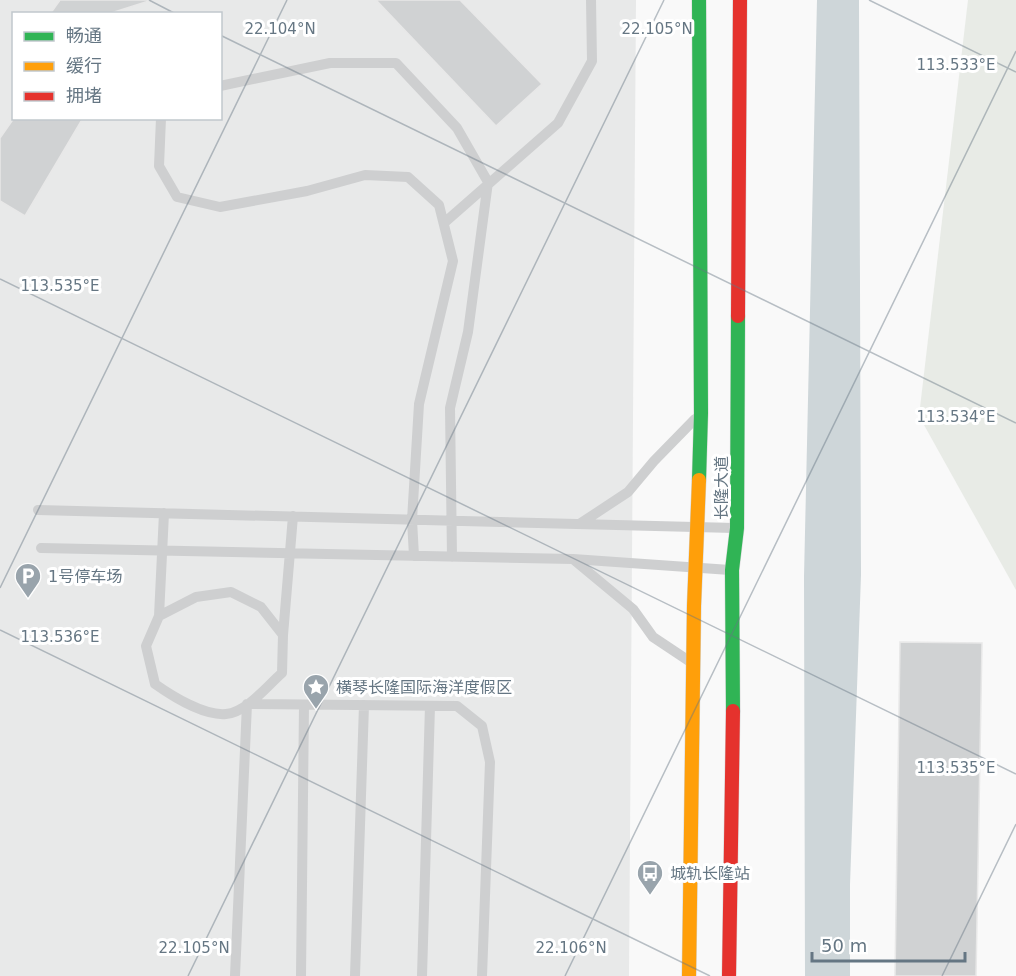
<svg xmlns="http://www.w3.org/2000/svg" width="1016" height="976" font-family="'DejaVu Sans','Noto Sans SC',sans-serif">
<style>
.built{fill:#e8e9e9;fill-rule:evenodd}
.green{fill:#e8ebe6}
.water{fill:#ced6d9}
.building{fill:#d0d2d3;stroke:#e8e8e8;stroke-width:1.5}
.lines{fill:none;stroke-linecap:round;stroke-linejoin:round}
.fast-casing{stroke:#d5d6d7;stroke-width:15}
.slow-casing{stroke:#d5d6d7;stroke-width:15}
.jam-casing{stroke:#d5d6d7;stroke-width:15}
.lane{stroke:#cecfd0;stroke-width:10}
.fast{stroke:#30b455;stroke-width:14}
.slow{stroke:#ff9f0a;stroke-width:14}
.jam{stroke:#e5322d;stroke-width:14}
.ticks{fill:none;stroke:#657683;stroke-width:1.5;stroke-opacity:0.45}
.labels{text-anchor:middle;stroke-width:6;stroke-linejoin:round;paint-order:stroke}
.street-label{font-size:16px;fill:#657683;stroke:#fff}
.poi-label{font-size:16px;fill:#657683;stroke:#fff;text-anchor:start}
.ticks-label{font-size:15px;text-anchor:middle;fill:#657683;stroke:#fff;stroke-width:6;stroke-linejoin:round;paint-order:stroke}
</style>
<rect width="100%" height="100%" fill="#f9f9f9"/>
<path class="built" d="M0,0H636L629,976H0ZM14,14H220V118H14Z"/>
<path class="green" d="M968,0H1016V590L919,416Z"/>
<path class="water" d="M817,0H859L861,575L850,885V976H805L804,577Z"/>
<path class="building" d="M60,0H152L108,14H50Z
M376,0H460L542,84L496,126Z
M14,118H83L25,216L0,201V138Z
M900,642L982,643L976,976H895Z"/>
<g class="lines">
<g class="fast-casing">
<path id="fast" d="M699,480L701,413L699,0
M733,711L732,570L737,528L738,316"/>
</g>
<g class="slow-casing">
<path id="slow" d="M689,976L694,606L699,480"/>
</g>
<g class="jam-casing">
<path id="jam" d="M738,316L740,0
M729,976L733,711"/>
</g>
<path class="lane" d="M220,86L330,63H396L457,128L488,182L468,332L450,408L452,557
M161,118L159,166L177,197L220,207L307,191L365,175L408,177L439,205L453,261L419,404L412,520L414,556
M444,223L558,123L592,61L591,0
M38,510L734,528
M581,523L628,492L654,461L695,419
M41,548L573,559L730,570
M574,560L633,609L653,637L689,661
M159,616L196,597L231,592L261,607L283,635L282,673C267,686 247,712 226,714C204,716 172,696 155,684L146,646L159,616L164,513
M283,635L293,516
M235,976L247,704L457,706L482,726L490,762L482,976
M301,976L304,705
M355,976L364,705
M422,976L430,706"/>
<use href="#fast" class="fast"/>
<use href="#slow" class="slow"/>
<use href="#jam" class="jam"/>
</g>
<path class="ticks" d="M149,0L176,14M869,0L1016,72M220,35L1016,423M0,279L1016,774M0,588L287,0M0,630L710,976M188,976L664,0M565,976L1016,51M942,976L1016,824"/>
<defs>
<g id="parking-pin" transform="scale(1.35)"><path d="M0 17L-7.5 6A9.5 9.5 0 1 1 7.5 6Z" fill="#99a4ac" stroke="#fff"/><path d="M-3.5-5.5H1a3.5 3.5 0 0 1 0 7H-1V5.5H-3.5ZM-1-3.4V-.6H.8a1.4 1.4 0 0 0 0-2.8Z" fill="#fff"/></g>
<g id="sight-pin" transform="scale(1.35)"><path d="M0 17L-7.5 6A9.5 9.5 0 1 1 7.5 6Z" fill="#99a4ac" stroke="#fff"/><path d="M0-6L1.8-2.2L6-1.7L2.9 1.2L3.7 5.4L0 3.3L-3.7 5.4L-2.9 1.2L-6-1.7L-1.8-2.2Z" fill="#fff"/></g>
<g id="bus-pin" transform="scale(1.35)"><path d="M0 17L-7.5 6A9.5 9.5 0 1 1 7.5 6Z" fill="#99a4ac" stroke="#fff"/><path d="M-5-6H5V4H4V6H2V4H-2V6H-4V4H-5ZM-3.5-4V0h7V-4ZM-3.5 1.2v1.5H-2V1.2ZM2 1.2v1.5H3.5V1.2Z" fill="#fff"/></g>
</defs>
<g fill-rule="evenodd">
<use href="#parking-pin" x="28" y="576"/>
<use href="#sight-pin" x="316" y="687"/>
<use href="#bus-pin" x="650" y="873"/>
</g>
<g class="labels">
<g class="street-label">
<text transform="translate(721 488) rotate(-90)" y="6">长隆大道</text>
</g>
<g class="poi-label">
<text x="48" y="582">1号停车场</text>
<text x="336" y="693">横琴长隆国际海洋度假区</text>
<text x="670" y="879">城轨长隆站</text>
</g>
</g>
<g class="ticks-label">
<text x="280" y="34">22.104°N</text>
<text x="657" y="34">22.105°N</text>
<text x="956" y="70">113.533°E</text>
<text x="60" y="291">113.535°E</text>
<text x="956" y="422">113.534°E</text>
<text x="60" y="642">113.536°E</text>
<text x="956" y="773">113.535°E</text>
<text x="194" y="953">22.105°N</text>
<text x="571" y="953">22.106°N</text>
</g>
<rect x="12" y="12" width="210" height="108" fill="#ffffff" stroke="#c1c8cd" stroke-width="1.5"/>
<rect x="24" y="32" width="30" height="9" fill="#30b455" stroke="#c1c8cd" stroke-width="1.5"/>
<text x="66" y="42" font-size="18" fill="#657683">畅通</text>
<rect x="24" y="62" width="30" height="9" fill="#ff9f0a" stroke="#c1c8cd" stroke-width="1.5"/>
<text x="66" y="72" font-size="18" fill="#657683">缓行</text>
<rect x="24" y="92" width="30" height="9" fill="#e5322d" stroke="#c1c8cd" stroke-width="1.5"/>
<text x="66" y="102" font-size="18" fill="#657683">拥堵</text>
<path d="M812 952v9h153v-9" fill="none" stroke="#657683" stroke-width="3"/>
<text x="821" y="952" font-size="18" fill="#657683" stroke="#ffffff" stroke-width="4.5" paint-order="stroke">50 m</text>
</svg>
